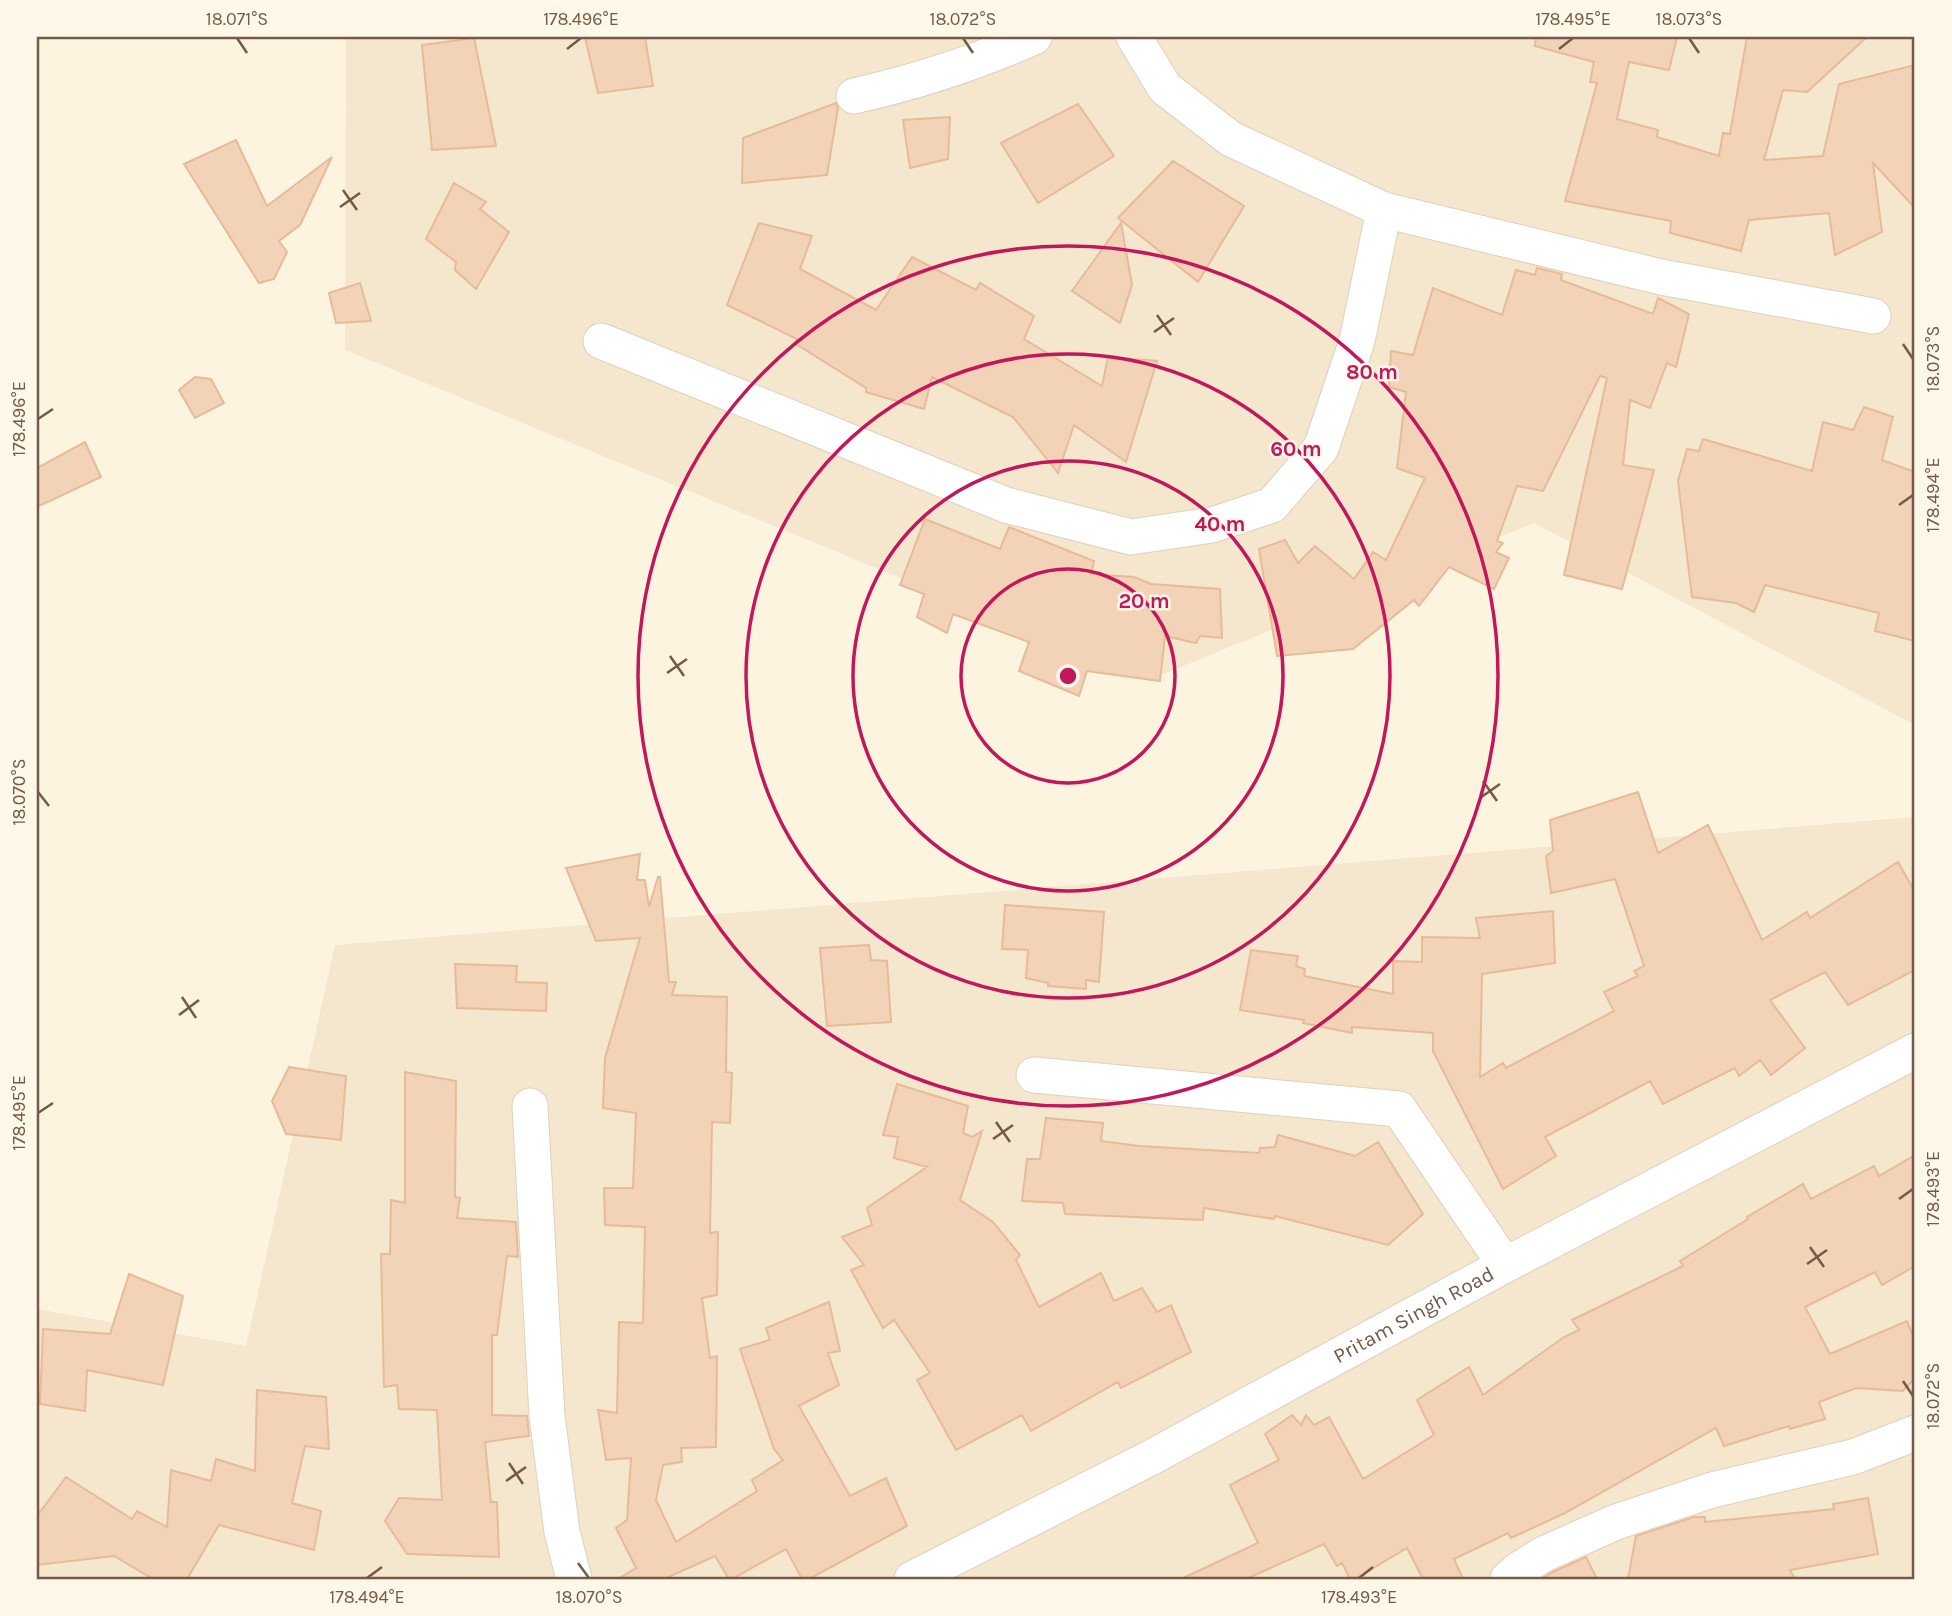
<svg xmlns="http://www.w3.org/2000/svg" width="1952" height="1616" font-family="Karla,sans-serif">
<style>
.residential{fill:#f5e6ce}
.building{fill:#f3d3b7;stroke:#e6bb97;stroke-width:2}
.lines{fill:none;stroke-linecap:round;stroke-linejoin:round}
.minor-casing{stroke:#e1d0bc;stroke-width:37}
.minor{stroke:#fff;stroke-width:35}
.ticks{fill:none;stroke:#745a47;stroke-width:2.5}
.ring{fill:none;stroke:#c2185b;stroke-width:3.5}
.labels{text-anchor:middle;stroke-width:5;stroke-linejoin:round;paint-order:stroke}
.street-label{font-size:21px;fill:#745a47;stroke:#fff7e7}
.centre{fill:#c2185b;stroke:#fff7e7;stroke-width:3.5}
.ring-label{font-size:21px;text-anchor:middle;font-weight:bold;fill:#c2185b;stroke:#fff7e7;stroke-width:5;stroke-linejoin:round;paint-order:stroke}
.neatline{fill:none;stroke:#745a47;stroke-width:2.5}
.ticks-label{font-size:18px;text-anchor:middle;fill:#745a47}
</style>
<rect width="100%" height="100%" fill="#fdf4e0"/>
<path class="residential" d="M346,37H1915V725L1534,523L1149,680L345,350Z
M1915,817V1579H37V1309L246,1346L335,945Z"/>
<path class="building" d="M585,37H645L653,86L598,93Z
M1536,37H1677L1669,70L1629,62L1617,119L1658,130L1657,137L1719,156L1723,133L1730,134L1747,37H1867L1807,92L1783,90L1764,160L1823,156L1839,84L1915,65V208L1873,163L1882,232L1835,255L1829,213L1749,220L1741,251L1670,233L1671,221L1565,201L1597,83L1590,82L1594,62L1535,46Z
M474,38L496,146L432,150L422,45Z
M836,103L838,108L827,175L742,183L743,138Z
M1078,104L1114,156L1038,203L1001,143Z
M950,117L948,159L910,168L903,120Z
M236,140L267,206L332,157L300,225L279,241L287,252L274,279L259,283L184,164Z
M1173,161L1244,206L1198,282L1118,218Z
M454,183L486,202L480,209L509,232L476,289L455,270L456,262L426,239Z
M759,223L812,236L800,269L876,310L912,257L976,290L980,283L1034,316L1024,339L1102,386L1108,357L1157,361L1126,462L1074,425L1058,473L1013,417L932,377L924,409L866,392V388L796,344L797,339L727,305Z
M1121,223L1132,285L1120,323L1072,291Z
M1537,268L1562,274L1561,280L1653,314L1658,298L1689,314L1676,367L1667,363L1650,408L1630,400L1623,465L1654,470L1622,589L1564,575L1607,378L1600,376L1543,491L1517,486L1497,541L1503,543L1496,552L1509,558L1494,589L1449,567L1419,606L1414,600L1353,649L1277,656L1259,549L1285,540L1298,563L1315,546L1354,579L1373,552L1386,560L1425,478L1397,468L1406,392L1389,387L1391,351L1413,355L1433,288L1502,315L1516,270L1535,275Z
M360,283L371,321L336,323L329,293Z
M195,377L211,379L224,403L195,418L179,390Z
M1864,407L1893,417L1882,460L1915,472V641L1875,631L1879,613L1765,585L1754,612L1736,603L1692,597L1678,481L1687,449L1699,451L1703,439L1812,471L1823,422L1853,430Z
M85,442L101,477L37,507V468Z
M925,519L1000,549L1009,527L1094,561L1091,574L1134,577L1151,584L1220,589L1222,638L1200,636L1196,643L1165,636L1160,681L1087,671L1079,696L1019,671L1029,642L953,614L947,633L917,617L924,594L900,585Z
M1638,792L1658,853L1708,825L1762,940L1807,912L1810,918L1898,862L1915,892V970L1848,1005L1825,972L1770,1000L1805,1048L1771,1075L1760,1060L1739,1076L1735,1068L1663,1104L1650,1081L1545,1137L1556,1156L1503,1189L1433,1051V1033L1352,1027V1033L1303,1023L1304,1020L1240,1010L1251,950L1298,956L1296,966L1305,969L1304,976L1393,994V961L1422,962V937L1480,938L1476,918L1553,911L1555,963L1482,974L1480,1077L1503,1063L1506,1068L1614,1011L1604,992L1638,976L1634,971L1644,966L1615,879L1551,893L1546,856L1553,851L1550,820Z
M640,854L637,880H645L649,907L658,877H660L669,982H676L672,995L727,997L726,1072L732,1073L730,1123L712,1122L710,1233L718,1232L717,1295L702,1298L710,1358L717,1356L716,1447L681,1448L682,1462L663,1465L656,1500L676,1542L757,1491L752,1480L783,1460L774,1449L740,1349L770,1340L766,1328L829,1302L840,1351L828,1353L839,1385L799,1406L850,1496L886,1478L907,1526L809,1579H802L786,1549L732,1579H729L715,1556L664,1579H618L636,1568L616,1528L627,1520L631,1458L606,1460L598,1410L617,1413L619,1322L643,1323L645,1227L605,1225L604,1188H633L636,1113L603,1108L605,1058L640,938L596,941L566,868Z
M1005,905L1104,912L1099,982L1086,980V989L1048,986V983L1026,978L1028,950L1002,949Z
M869,945L871,960L887,961L891,1022L827,1026L820,948Z
M455,964L517,966L516,982L547,983L546,1011L457,1008Z
M289,1067L346,1076L341,1140L286,1134L272,1101Z
M405,1072L456,1081L455,1197L460,1198L457,1218L516,1222L518,1257L507,1256L497,1335H492V1415L527,1416L529,1436L485,1442L491,1502H497L499,1557L407,1554L385,1521L399,1498L442,1500L437,1410L399,1409L397,1385L384,1387L381,1254H390L391,1200L405,1203Z
M897,1084L968,1106L963,1133L972,1137L982,1131L960,1200L993,1222L1020,1255L1016,1260L1039,1307L1101,1273L1114,1301L1142,1288L1157,1312L1171,1305L1191,1352L1121,1388L1118,1382L1031,1431L1022,1415L956,1450L917,1380L930,1373L894,1320L883,1328L851,1270L864,1265L842,1237L872,1225L867,1208L927,1167L894,1158L898,1137L883,1135Z
M1046,1118L1103,1123L1101,1141L1139,1146L1259,1153L1260,1148L1275,1147L1278,1135L1355,1156L1378,1142L1423,1214L1388,1245L1275,1216L1274,1219L1204,1208L1203,1220L1065,1214L1063,1203L1022,1201L1027,1159H1040Z
M1915,1155V1266L1882,1285L1875,1272L1805,1307L1830,1354L1907,1321L1915,1341V1378L1903,1391L1856,1388L1819,1402L1825,1419L1790,1429L1789,1426L1724,1446L1716,1428L1565,1513L1511,1538L1508,1533L1454,1559L1463,1579H1423L1407,1548L1355,1579H1350L1342,1563L1337,1566L1324,1544L1246,1579H1181L1258,1543L1230,1485L1279,1460L1265,1434L1292,1415L1301,1425L1306,1415L1314,1425L1329,1417L1363,1479L1434,1435L1417,1400L1469,1367L1483,1395L1564,1337L1579,1330L1572,1320L1683,1266L1680,1261L1748,1219L1747,1217L1803,1184L1811,1199L1874,1166L1879,1176Z
M129,1274L183,1296L163,1385L87,1370L85,1411L40,1404L43,1329L110,1334Z
M257,1390L326,1397L329,1449L305,1446L292,1503L321,1511L314,1550L219,1525L187,1579H153L114,1556L37,1565V1516L66,1477L132,1519L137,1511L167,1527L171,1470L211,1481L216,1459L255,1471Z
M1868,1498L1878,1554L1790,1570L1795,1579H1628L1636,1536L1694,1517H1705V1522L1834,1509L1833,1504Z
M1586,1557L1597,1579H1541L1553,1572Z"/>
<g class="lines">
<g class="minor-casing">
<g id="minor">
<path d="M1134,37L1165,88L1231,139L1384,210L1661,277L1873,316"/>
<path d="M854,96C917,82 975,63 1034,37"/>
<path d="M601,341L1006,505L1131,537L1212,525L1272,505L1321,448L1357,341L1384,210"/>
<path d="M1034,1075L1399,1109L1505,1265"/>
<path d="M530,1106L547,1416L562,1532L574,1579"/>
<path id="s1" d="M912,1579L1152,1457L1505,1265L1915,1051"/>
<path d="M1508,1579L1518,1570L1544,1554L1616,1522L1712,1490L1853,1457L1915,1433"/>
</g>
</g>
<use href="#minor" class="minor"/>
</g>
<path class="ticks" d="M237,38L247,53M963,38L973,53M1689,38L1699,53M567,49L581,38M1559,49L1573,38M343,190L357,210M340,207L360,193M1157,315L1171,335M1154,332L1174,318M1903,344L1913,359M38,419L53,409M1899,505L1913,495M670,656L684,676M667,673L687,659M1483,781L1497,801M38,792L49,806M1480,798L1500,784M182,997L196,1018M179,1015L199,1000M38,1113L53,1103M996,1122L1010,1142M993,1139L1013,1125M1899,1199L1913,1189M1810,1247L1824,1267M1807,1264L1827,1250M1903,1381L1913,1396M509,1463L523,1484M506,1481L526,1467M578,1563L589,1578M367,1578L382,1567M1359,1578L1373,1567"/>
<g class="ring">
<circle cx="1068" cy="676" r="107"/>
<circle cx="1068" cy="676" r="215"/>
<circle cx="1068" cy="676" r="322"/>
<circle cx="1068" cy="676" r="430"/>
</g>
<g class="labels">
<g class="street-label">
<text dy="7" stroke="none"><textPath href="#s1" startOffset="567">Pritam Singh Road</textPath></text>
</g>
</g>
<circle cx="1068" cy="676" r="10" class="centre"/>
<g class="ring-label">
<text x="1372" y="379">80 m</text>
<text x="1296" y="456">60 m</text>
<text x="1220" y="531">40 m</text>
<text x="1144" y="608">20 m</text>
</g>
<rect width="1952" height="1616" fill="none" stroke="#fff7e7" stroke-width="77"/>
<rect x="38" y="38" width="1875" height="1540" class="neatline"/>
<g class="ticks-label">
<text x="237" y="25">18.071°S</text>
<text x="581" y="25">178.496°E</text>
<text x="963" y="25">18.072°S</text>
<text x="1573" y="25">178.495°E</text>
<text x="1689" y="25">18.073°S</text>
<text transform="translate(1933 359) rotate(-90)" y="6">18.073°S</text>
<text transform="translate(19 419) rotate(-90)" y="6">178.496°E</text>
<text transform="translate(1933 495) rotate(-90)" y="6">178.494°E</text>
<text transform="translate(19 792) rotate(-90)" y="6">18.070°S</text>
<text transform="translate(19 1113) rotate(-90)" y="6">178.495°E</text>
<text transform="translate(1933 1189) rotate(-90)" y="6">178.493°E</text>
<text transform="translate(1933 1396) rotate(-90)" y="6">18.072°S</text>
<text x="367" y="1603">178.494°E</text>
<text x="589" y="1603">18.070°S</text>
<text x="1359" y="1603">178.493°E</text>
</g>
</svg>
